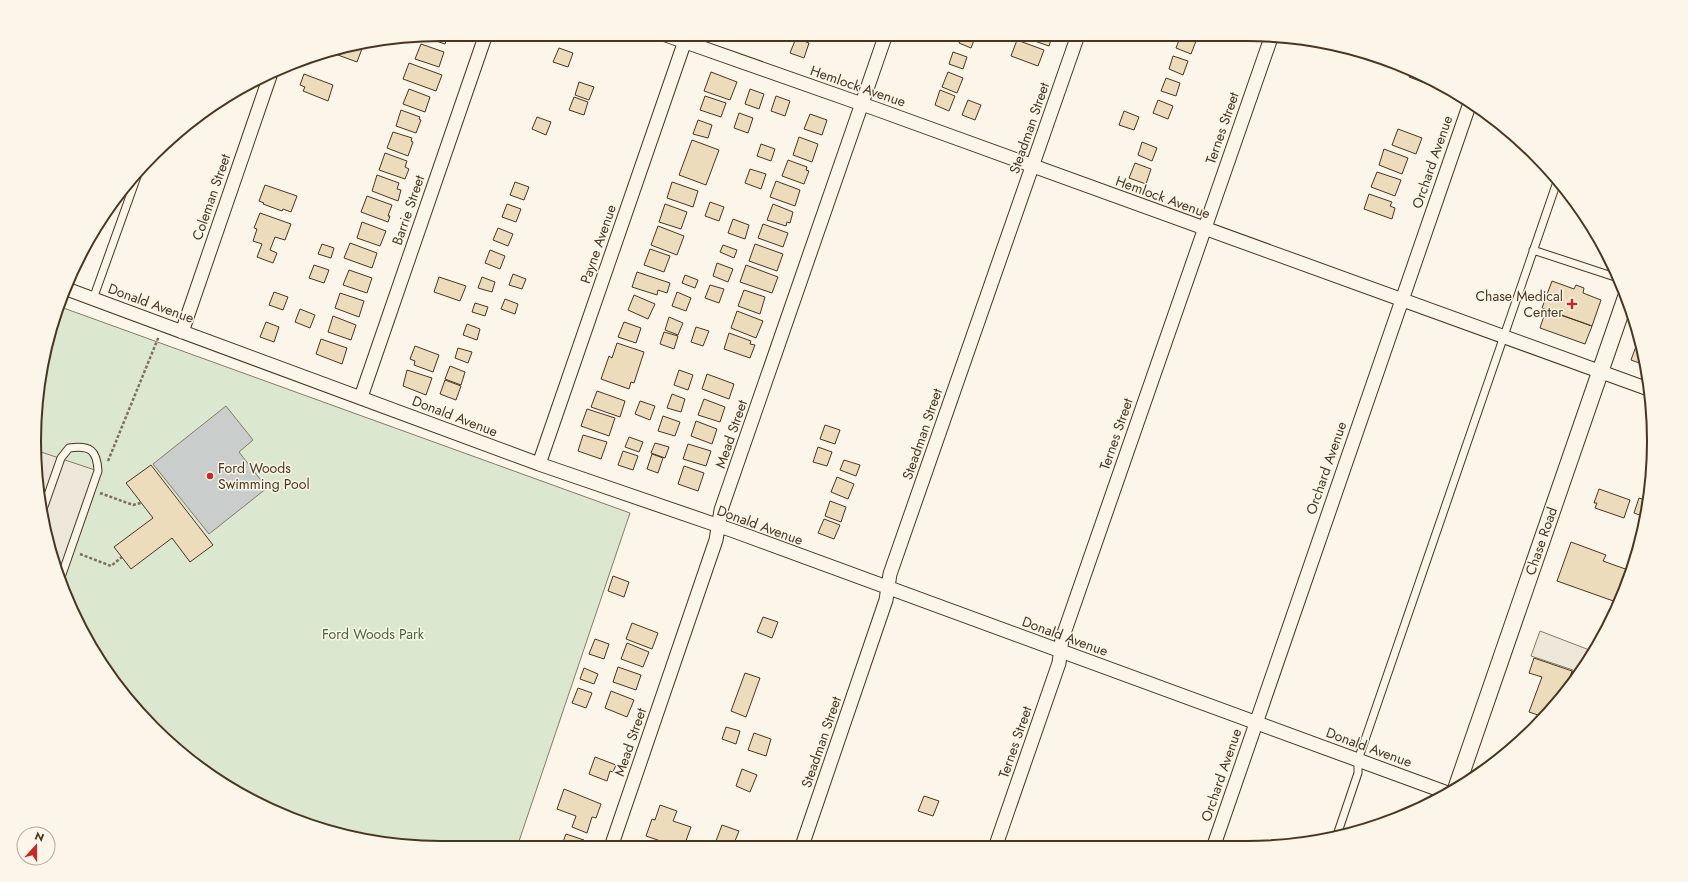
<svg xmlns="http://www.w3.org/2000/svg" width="1688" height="882" font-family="Jost,sans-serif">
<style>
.green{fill:#dce7d0;stroke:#887966}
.parking{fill:#ede7d9;stroke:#887966}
.water{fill:#c9cecd;stroke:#887966}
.building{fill:#ecdcbc;stroke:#4a3520}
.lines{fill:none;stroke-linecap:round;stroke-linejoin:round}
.service-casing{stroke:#4a3520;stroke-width:9}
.minor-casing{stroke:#4a3520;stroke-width:15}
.tertiary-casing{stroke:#4a3520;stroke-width:18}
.path{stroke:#7f6f5c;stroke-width:2.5;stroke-dasharray:3 2;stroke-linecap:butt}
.service{stroke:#fbf6e9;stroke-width:7}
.minor{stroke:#fbf6e9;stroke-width:13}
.tertiary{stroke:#fbf6e9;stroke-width:16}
.poi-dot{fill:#c62828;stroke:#fbf6e9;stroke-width:1.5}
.labels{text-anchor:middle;stroke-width:3;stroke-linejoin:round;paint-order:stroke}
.street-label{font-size:14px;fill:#4a3520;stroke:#fbf6e9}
.poi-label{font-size:14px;fill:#4a3520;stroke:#fbf6e9;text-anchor:end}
.park-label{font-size:14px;fill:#436837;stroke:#fbf6e9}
.rim{fill:none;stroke:#4a3520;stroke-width:2}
</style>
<rect width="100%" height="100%" fill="#fbf6e9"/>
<path class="green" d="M58,306L630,513L517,847H415L335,834L261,806L193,764L153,729L103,667L76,621L48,547L35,468V414L48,336Z"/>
<path class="parking" d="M41,452L98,471L60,580L48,547L35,470Z
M1540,631L1592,651L1567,689L1573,670L1531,656Z"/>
<path class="water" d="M226,406L253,440L239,452L267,488L209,534L153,464Z"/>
<path class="building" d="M441,34H448L445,44L421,36Z
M799,34H813L812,39Z
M963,35H976L971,48L959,43Z
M1024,35H1047L1052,37L1049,46L1023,37Z
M1181,35L1196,41L1191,54L1176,48Z
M796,38L809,43L804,58L790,53Z
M1017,40L1044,50L1038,66L1011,56Z
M356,43L363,46L357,62L327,51Z
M421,44L444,52L439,67L415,59Z
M559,48L573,53L568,67L553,62Z
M953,52L967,57L963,69L949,64Z
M1173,56L1188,61L1183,75L1169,69Z
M409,63L442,75L436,91L403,79Z
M1412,70L1435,81L1433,86L1409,77Z
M711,72L737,82L730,100L704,91Z
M948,72L963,78L957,93L942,87Z
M304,74L333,85L328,101L303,91L305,87L300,85Z
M1166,78L1180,83L1176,96L1161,91Z
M579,82L594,87L589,100L575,95Z
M409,89L430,97L425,112L403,104Z
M750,89L764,94L759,109L745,104Z
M940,90L955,96L949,111L935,105Z
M705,96L726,103L721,117L700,110Z
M776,96L790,101L785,116L771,111Z
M574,97L588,102L584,115L569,110Z
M968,100L981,105L975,120L962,115Z
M1158,100L1173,106L1168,119L1153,113Z
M401,110L420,117L419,119L421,120L416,133L396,126Z
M1124,111L1139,117L1134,130L1119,125Z
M739,113L753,118L748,133L734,128Z
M810,114L827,120L822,135L804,129Z
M537,117L551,122L546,135L532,129Z
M698,120L712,125L708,138L693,134Z
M1398,129L1422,138L1416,154L1392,145Z
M393,132L412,138L411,141L413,142L408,156L387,148Z
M799,137L818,144L812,162L793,155Z
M692,140L719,150L706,185L679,175Z
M1142,142L1157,148L1152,161L1138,155Z
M761,144L775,149L771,161L757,156Z
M1384,149L1408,158L1402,174L1379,165Z
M385,153L407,161L405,167L409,169L405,179L379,170Z
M788,160L807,167L806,170L809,171L804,184L782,176Z
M1135,163L1151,169L1146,184L1129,178Z
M750,169L766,174L761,189L745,183Z
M1377,172L1401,180L1395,196L1371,187Z
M377,175L399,183L397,189L401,190L398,201L372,191Z
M776,181L800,190L795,206L770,197Z
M515,182L529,187L524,200L510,195Z
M672,182L698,191L693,207L667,198Z
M265,185L297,196L291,212L283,209L282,211L263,204L264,203L259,201Z
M1369,194L1392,202L1390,206L1395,208L1392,219L1364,209Z
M367,196L392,205L388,216H390L388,222L361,212Z
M710,202L724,207L719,221L705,216Z
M507,204L521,209L516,222L502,217Z
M665,204L687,212L681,229L659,222Z
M773,204L793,212L790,223L787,222L786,226L767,220Z
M260,213L291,224L285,240L275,237L270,250L277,253L273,263L257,257L262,244L253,241L257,229L254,228Z
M733,219L749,225L745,239L728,233Z
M362,222L386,231L380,246L357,238Z
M763,224L788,233L783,247L758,238Z
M658,226L684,236L677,255L651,245Z
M498,228L513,234L508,246L493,240Z
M350,243L377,253L372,268L344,258Z
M322,244L334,248L331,258L318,254Z
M755,244L783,254L777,271L749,261Z
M723,245L737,250L734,258L720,252Z
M650,249L670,256L664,272L644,265Z
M490,250L505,256L500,269L485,263Z
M717,263L733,269L728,282L713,276Z
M314,265L329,270L324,283L309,278Z
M746,265L778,277L772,293L740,282Z
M349,270L372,278L367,293L343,285Z
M637,272L670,283L667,293L658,290L657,295L632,287Z
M513,274L526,279L522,289L509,285Z
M685,275L698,280L695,288L682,283Z
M439,277L466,286L460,301L434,292Z
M482,277L495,282L492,292L478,288Z
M1552,281L1574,289L1576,285L1584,288L1583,293L1601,300L1592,326L1542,308Z
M710,285L724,289L719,303L705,298Z
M744,290L765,297L760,314L738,306Z
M274,292L288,297L283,310L269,305Z
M677,292L691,298L686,311L672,306Z
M340,293L364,301L359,317L335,308Z
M634,295L655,304L648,319L628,310Z
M505,299L518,304L515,314L501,309Z
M475,303L488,307L485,316L472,312Z
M300,309L315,315L310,328L295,322Z
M1546,310L1592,326L1585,344L1540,328Z
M737,311L763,321L756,338L731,328Z
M333,316L356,325L351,340L328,332Z
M669,317L683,323L678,335L665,330Z
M266,322L279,327L274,342L260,337Z
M624,322L641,328L636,343L618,337Z
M467,324L480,329L477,340L463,335Z
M696,327L709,331L703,346L691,342Z
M664,332L678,336L674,349L660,344Z
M729,333L751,341L750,344L755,345L750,358L724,349Z
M1639,338L1645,365L1631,360Z
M321,339L347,348L342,364L316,354Z
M617,343L644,352L634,383L631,382L629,389L601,379L609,356L612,358Z
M415,346L439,355L433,372L414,365L415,361L410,359Z
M458,348L472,352L468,363L455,358Z
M450,366L465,372L461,385L445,379Z
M407,370L432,378L426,395L403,386Z
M679,370L693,375L688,390L674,385Z
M707,374L734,384L729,399L702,389Z
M445,380L461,386L456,400L440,394Z
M597,391L625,401L620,417L591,407Z
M672,394L685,399L681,412L667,408Z
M704,399L725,407L720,422L698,415Z
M640,401L655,406L650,420L635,414Z
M587,409L615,418L609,436L581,426Z
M663,416L680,422L675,436L658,431Z
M696,421L717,429L712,444L691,436Z
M825,425L840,430L835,444L820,439Z
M583,435L607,442L601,459L578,451Z
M629,437L643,442L639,452L625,447Z
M655,443L669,447L665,458L651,453Z
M688,444L711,451L706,466L683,459Z
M818,447L832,452L827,466L813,462Z
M623,451L638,456L633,470L618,465Z
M652,454L663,458L658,473L647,469Z
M844,460L860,465L856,476L840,470Z
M151,465L213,545L190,562L172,538L131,569L114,547L153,518L126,483Z
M684,466L704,473L698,491L678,484Z
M837,477L854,484L848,499L831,492Z
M1599,489L1630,500L1624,518L1595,508L1597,503H1594Z
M1639,498L1648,501L1645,517L1634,513Z
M830,501L846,507L841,522L825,516Z
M824,519L840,525L834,539L818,533Z
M1571,542L1606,555L1603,561L1631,571L1619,603L1557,581Z
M613,576L629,582L624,597L608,591Z
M763,617L778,622L772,638L757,632Z
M632,623L658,633L652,649L626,639Z
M595,639L609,644L604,659L589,654Z
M627,643L649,652L643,667L621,659Z
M1534,658L1572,671L1565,691L1553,709L1544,717L1529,712L1542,677L1529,673Z
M618,667L641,675L636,690L613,682Z
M584,668L598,674L594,684L580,679Z
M745,673L760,678L746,717L731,711Z
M578,688L592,693L586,708L572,703Z
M611,691L634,700L627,717L605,708Z
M726,727L740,731L736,744L722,739Z
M754,733L771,739L766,756L748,750Z
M595,757L616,765L613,772L610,771L607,781L589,774Z
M742,769L757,775L750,792L736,786Z
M564,789L601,804L596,818L592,817L587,833L572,827L576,816L557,809Z
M924,796L939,801L933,816L918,811Z
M660,805L677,811L673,821L691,827L684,846H675L646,836L652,819L655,820Z
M722,825L739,831L733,846L716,841Z
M566,834L584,840L582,847H561Z
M739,841L753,846H738Z"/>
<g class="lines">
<g class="service-casing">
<path id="service" d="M1533,250L1618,278
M93,299L140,168
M42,512L61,458L69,448C90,445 97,450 98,471L60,580
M1337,835L1358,773V760L1558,179"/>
</g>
<g class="minor-casing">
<path id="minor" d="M663,34L876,109L1651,390
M64,288L539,464L734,531L1445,792
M182,332L271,73
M361,397L486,34
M539,464L687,35
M996,845L1059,663L1062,639L1272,35
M1214,845L1470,103
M802,846L886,600L890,574L1078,35
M611,847L716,540L721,510L886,34"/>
</g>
<g class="tertiary-casing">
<path id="tertiary" d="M1457,786L1626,297"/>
</g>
<path class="path" d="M108,461L159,336
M100,493L133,505L141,503
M80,554L111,566L122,557"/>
<use href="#service" class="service"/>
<use href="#minor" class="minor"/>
<use href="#tertiary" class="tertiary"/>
</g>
<g class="poi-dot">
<path d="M1570 298h4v4h4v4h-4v4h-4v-4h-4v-4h4z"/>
<circle cx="210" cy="476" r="4"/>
</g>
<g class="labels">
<g class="street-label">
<text transform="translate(858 86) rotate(19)" y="5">Hemlock Avenue</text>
<text transform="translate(1029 128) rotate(-71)" y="5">Steadman Street</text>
<text transform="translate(1222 128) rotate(-71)" y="5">Ternes Street</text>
<text transform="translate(1432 162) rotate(-71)" y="5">Orchard Avenue</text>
<text transform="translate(211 197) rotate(-71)" y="5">Coleman Street</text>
<text transform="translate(1163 197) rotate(20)" y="5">Hemlock Avenue</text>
<text transform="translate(408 210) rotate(-71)" y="5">Barrie Street</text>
<text transform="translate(598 244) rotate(-71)" y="5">Payne Avenue</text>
<text transform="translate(151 303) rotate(20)" y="5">Donald Avenue</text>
<text transform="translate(455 416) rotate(21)" y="5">Donald Avenue</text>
<text transform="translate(731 434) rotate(-71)" y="5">Mead Street</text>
<text transform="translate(922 434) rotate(-71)" y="5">Steadman Street</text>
<text transform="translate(1116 434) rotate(-71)" y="5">Ternes Street</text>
<text transform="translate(1326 468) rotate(-71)" y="5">Orchard Avenue</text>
<text transform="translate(760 525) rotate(20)" y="5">Donald Avenue</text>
<text transform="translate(1541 541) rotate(-71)" y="5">Chase Road</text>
<text transform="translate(1065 636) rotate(20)" y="5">Donald Avenue</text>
<text transform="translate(630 742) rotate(-71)" y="5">Mead Street</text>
<text transform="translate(821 742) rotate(-71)" y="5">Steadman Street</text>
<text transform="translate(1015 742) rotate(-71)" y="5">Ternes Street</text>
<text transform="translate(1369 747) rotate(20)" y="5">Donald Avenue</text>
<text transform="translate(1221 775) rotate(-71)" y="5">Orchard Avenue</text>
</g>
<g class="poi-label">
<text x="1563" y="301">Chase Medical<tspan x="1563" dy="16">Center</tspan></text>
<text x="218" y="473" text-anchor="start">Ford Woods<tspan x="218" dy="16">Swimming Pool</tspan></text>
</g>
<g class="park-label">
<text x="373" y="639">Ford Woods Park</text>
</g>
</g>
<path d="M0 0H1688V882H0ZM441 41H1247A400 400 0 0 1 1647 441V441A400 400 0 0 1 1247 841H441A400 400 0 0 1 41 441V441A400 400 0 0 1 441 41Z" fill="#fbf6e9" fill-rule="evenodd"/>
<path class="rim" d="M441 41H1247A400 400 0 0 1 1647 441V441A400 400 0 0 1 1247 841H441A400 400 0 0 1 41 441V441A400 400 0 0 1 441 41Z"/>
<g transform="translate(36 846) rotate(21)"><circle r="19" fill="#fbf6e9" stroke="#b4a999"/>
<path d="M0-3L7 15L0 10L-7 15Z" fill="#c62828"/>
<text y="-6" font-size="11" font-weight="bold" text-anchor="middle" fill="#4a3520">N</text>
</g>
</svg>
